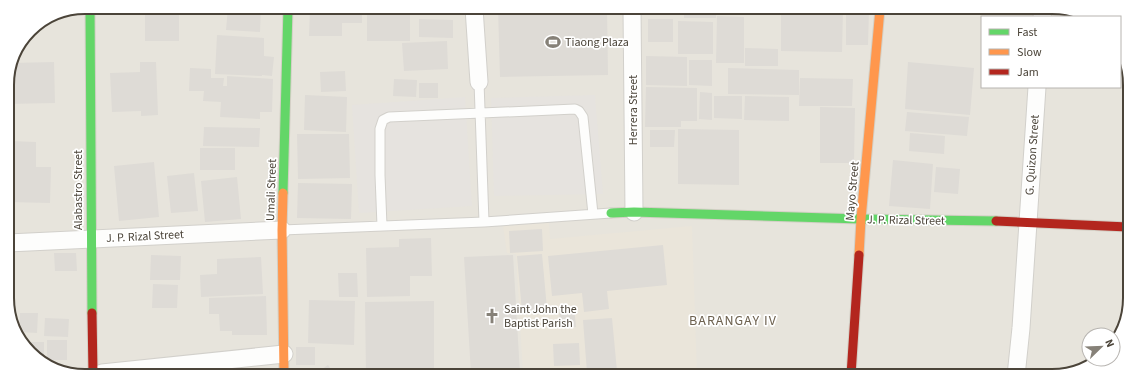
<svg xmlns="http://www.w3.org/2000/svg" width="1137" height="383" font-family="'Source Sans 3',sans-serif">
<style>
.residential{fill:#e7e4dc}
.education{fill:#eae5da}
.parking{fill:#e6e3df}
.building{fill:#dedbd6}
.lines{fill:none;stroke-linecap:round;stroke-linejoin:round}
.lane-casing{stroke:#d2d0cb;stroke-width:11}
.street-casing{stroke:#d2d0cb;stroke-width:19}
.fast-casing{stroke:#d3cfc5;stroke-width:11}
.slow-casing{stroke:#d3cfc5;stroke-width:11}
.jam-casing{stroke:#d3cfc5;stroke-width:11}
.lane{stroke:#fdfdfc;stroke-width:9}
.street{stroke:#fdfdfc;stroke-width:17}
.fast{stroke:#63d668;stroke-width:9}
.slow{stroke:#ff974d;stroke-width:9}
.jam{stroke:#b3261e;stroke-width:9}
.labels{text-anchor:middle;stroke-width:3.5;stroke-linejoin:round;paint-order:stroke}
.poi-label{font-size:12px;fill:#4b4439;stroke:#fff;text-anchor:start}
.street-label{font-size:12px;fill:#4b4439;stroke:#fff}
.quarter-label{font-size:14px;letter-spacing:1px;fill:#6e6250;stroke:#fff}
.rim{fill:none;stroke:#4b4439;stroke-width:2}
</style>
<rect width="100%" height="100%" fill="#f4f2ee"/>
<path class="residential" d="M85,7L1072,10L1084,17H982V87H1120V53L1129,70L1127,318L1113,340V335H1089V359H1100V360L1057,376L65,373L27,350L8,313L7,80L13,55L30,30L55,13Z"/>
<path class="education" d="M549,223L550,239L692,226L697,375L523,374L516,254L507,253L503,226Z"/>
<path class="parking" d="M595,95L603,194L494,196L491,98Z
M465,97L472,206L359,213L352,105Z"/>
<path class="building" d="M145,7H179V41H145Z
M228,7H261L260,32L226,30Z
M310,8H362V23H342V36H309Z
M498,8H607L608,75L500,77Z
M684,9H716V18H684Z
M781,9H843L842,52L781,51Z
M846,9H869L868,45H846Z
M367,12H410V41H367Z
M717,16L744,17V63H716Z
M419,19L453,20V38L419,37Z
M648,19H673V42H648Z
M678,21L713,22V54H678Z
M217,35L264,38V56L274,57L272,76L262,75V76L215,74Z
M447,41L448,69L404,71L402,43Z
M745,48L778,49V66H745Z
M646,56L687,57V86L646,85Z
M689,60H712V86L689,85Z
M54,62L55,103L7,104V80L11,63Z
M140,62H156L158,115L141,116V111L112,112L110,73L140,72Z
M908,62L974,68L970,115L905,109Z
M190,68L211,69V78H224L223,86H227V76L273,79L272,112H260V119L220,117L221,102L203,101L204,91H189Z
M728,68L799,70V95L728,94Z
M345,71L346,91L321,92L320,72Z
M800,78L853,79L852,106H799Z
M394,79L417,80L416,97L393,96Z
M419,83H438V98H419Z
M646,87L697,88V121H681V127H645Z
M700,92L712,93V120L699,119Z
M305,95L347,97L346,132L304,130Z
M714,96H742V119L714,118Z
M745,96L789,97V121L744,120Z
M820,107L855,108L854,163H820Z
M907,112L969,117L967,136L905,131Z
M204,127L260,128L259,147L203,146Z
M678,129L739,130V185L678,184Z
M650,130H675L674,147H650Z
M910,133L945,136L944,154L909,151Z
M297,134H349L350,178L298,179Z
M10,141L36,142V167H51L50,203L8,202V167H9Z
M200,148H235V170H200Z
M893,160L933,164L930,209L889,206Z
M154,162L159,217L119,221L114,166Z
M936,167L960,169L958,194L934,192Z
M194,173L198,211L171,213L167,176Z
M237,177L241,219L205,222L201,181Z
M298,183L352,184L351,219L297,218Z
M542,229L543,251L510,253L509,231Z
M431,238L432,276H410V296L367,297L366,248L399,247V239Z
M663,245L667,285L607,291L609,309L584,312L582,293L552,296L548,256Z
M54,253H76L77,271H55Z
M542,254L547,309L522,311L517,256Z
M151,255L181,256L180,280H150Z
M513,255L520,374H471L464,257Z
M261,257L263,294L201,297L200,275L217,274V259Z
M338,273H357L358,297H339Z
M153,284L178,285L177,308H152Z
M266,296L267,335H232V331H220L219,314H209V298Z
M309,300L355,301L354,345L308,343Z
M434,301V374H366L365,302Z
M574,306L576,327H560L559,307Z
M20,313H38L37,333L19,332Z
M45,318L69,319L68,337L44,336Z
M612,318L617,371L587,373L583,320Z
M47,340H67V360H47Z
M23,342H44V360L27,350Z
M579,343L580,365L554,366L553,344Z
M296,347H315V365H296Z
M328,365L334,374H315Z
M585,369V375H557L556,370Z"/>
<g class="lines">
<g class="lane-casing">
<path id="lane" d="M479,82L484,222
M382,226L380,175V129L383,120L389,117L575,109L579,111L583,117L593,214
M282,230L484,222L611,213"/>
</g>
<g class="street-casing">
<path id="street" d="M474,8L479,82
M632,9L634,212
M1042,17L1043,10
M8,243L282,230
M102,373L284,354
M1016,376L1021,328L1037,87"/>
</g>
<g class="fast-casing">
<path id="fast" d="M90,7L92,313
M283,193L288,8
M611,213L634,212L861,219L996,221"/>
</g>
<g class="slow-casing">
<path id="slow" d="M283,193L282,230L284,374
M859,255L861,219L880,9"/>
</g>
<g class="jam-casing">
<path id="jam" d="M996,221L1128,227
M92,313L93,373
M851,375L859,255"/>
</g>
<use href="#lane" class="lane"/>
<use href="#street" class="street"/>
<use href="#fast" class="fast"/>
<use href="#slow" class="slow"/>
<use href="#jam" class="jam"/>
</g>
<defs>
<g id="stadium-bare" transform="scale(1.2)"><path d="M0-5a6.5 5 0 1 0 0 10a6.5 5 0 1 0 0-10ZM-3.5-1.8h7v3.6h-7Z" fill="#868178" stroke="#fff" stroke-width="2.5" paint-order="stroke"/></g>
<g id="church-bare" transform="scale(1.2)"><path d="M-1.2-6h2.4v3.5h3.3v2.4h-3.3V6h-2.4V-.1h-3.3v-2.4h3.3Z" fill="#868178" stroke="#fff" stroke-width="2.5" paint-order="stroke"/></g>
</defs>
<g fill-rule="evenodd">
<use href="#stadium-bare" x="553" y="42"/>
<use href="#church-bare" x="492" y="316"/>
</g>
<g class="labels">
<g class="poi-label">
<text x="565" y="46">Tiaong Plaza</text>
<text x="504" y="313">Saint John the<tspan x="504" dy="14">Baptist Parish</tspan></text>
</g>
<g class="street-label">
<text transform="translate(633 110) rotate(-90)" y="4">Herrera Street</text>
<text transform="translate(1032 155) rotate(-86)" y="4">G. Quizon Street</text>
<text transform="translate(78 190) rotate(-90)" y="4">Alabastro Street</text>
<text transform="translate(271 190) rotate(-88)" y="4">Umali Street</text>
<text transform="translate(852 191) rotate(-85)" y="4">Mayo Street</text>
<text transform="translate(906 220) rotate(1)" y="4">J. P. Rizal Street</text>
<text transform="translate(145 236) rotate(-3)" y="4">J. P. Rizal Street</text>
</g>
<g class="quarter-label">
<text x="733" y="325">BARANGAY IV</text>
</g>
</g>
<path d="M0 0H1137V383H0ZM85 14H1052A71 71 0 0 1 1123 85V298A71 71 0 0 1 1052 369H85A71 71 0 0 1 14 298V85A71 71 0 0 1 85 14Z" fill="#fff" fill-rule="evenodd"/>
<path class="rim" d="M85 14H1052A71 71 0 0 1 1123 85V298A71 71 0 0 1 1052 369H85A71 71 0 0 1 14 298V85A71 71 0 0 1 85 14Z"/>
<rect x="981" y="16" width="140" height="72" fill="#ffffff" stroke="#b7b4b0"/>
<rect x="989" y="29" width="20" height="6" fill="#63d668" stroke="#b7b4b0"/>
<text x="1017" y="36" font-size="12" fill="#4b4439">Fast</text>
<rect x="989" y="49" width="20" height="6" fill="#ff974d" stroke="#b7b4b0"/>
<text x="1017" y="56" font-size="12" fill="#4b4439">Slow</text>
<rect x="989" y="69" width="20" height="6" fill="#b3261e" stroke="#b7b4b0"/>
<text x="1017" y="76" font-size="12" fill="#4b4439">Jam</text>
<g transform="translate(1101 347) rotate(67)"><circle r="19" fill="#ffffff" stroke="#b7b4b0"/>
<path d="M0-3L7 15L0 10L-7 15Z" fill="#868178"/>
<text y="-6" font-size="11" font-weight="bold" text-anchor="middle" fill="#4b4439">N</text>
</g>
</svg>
